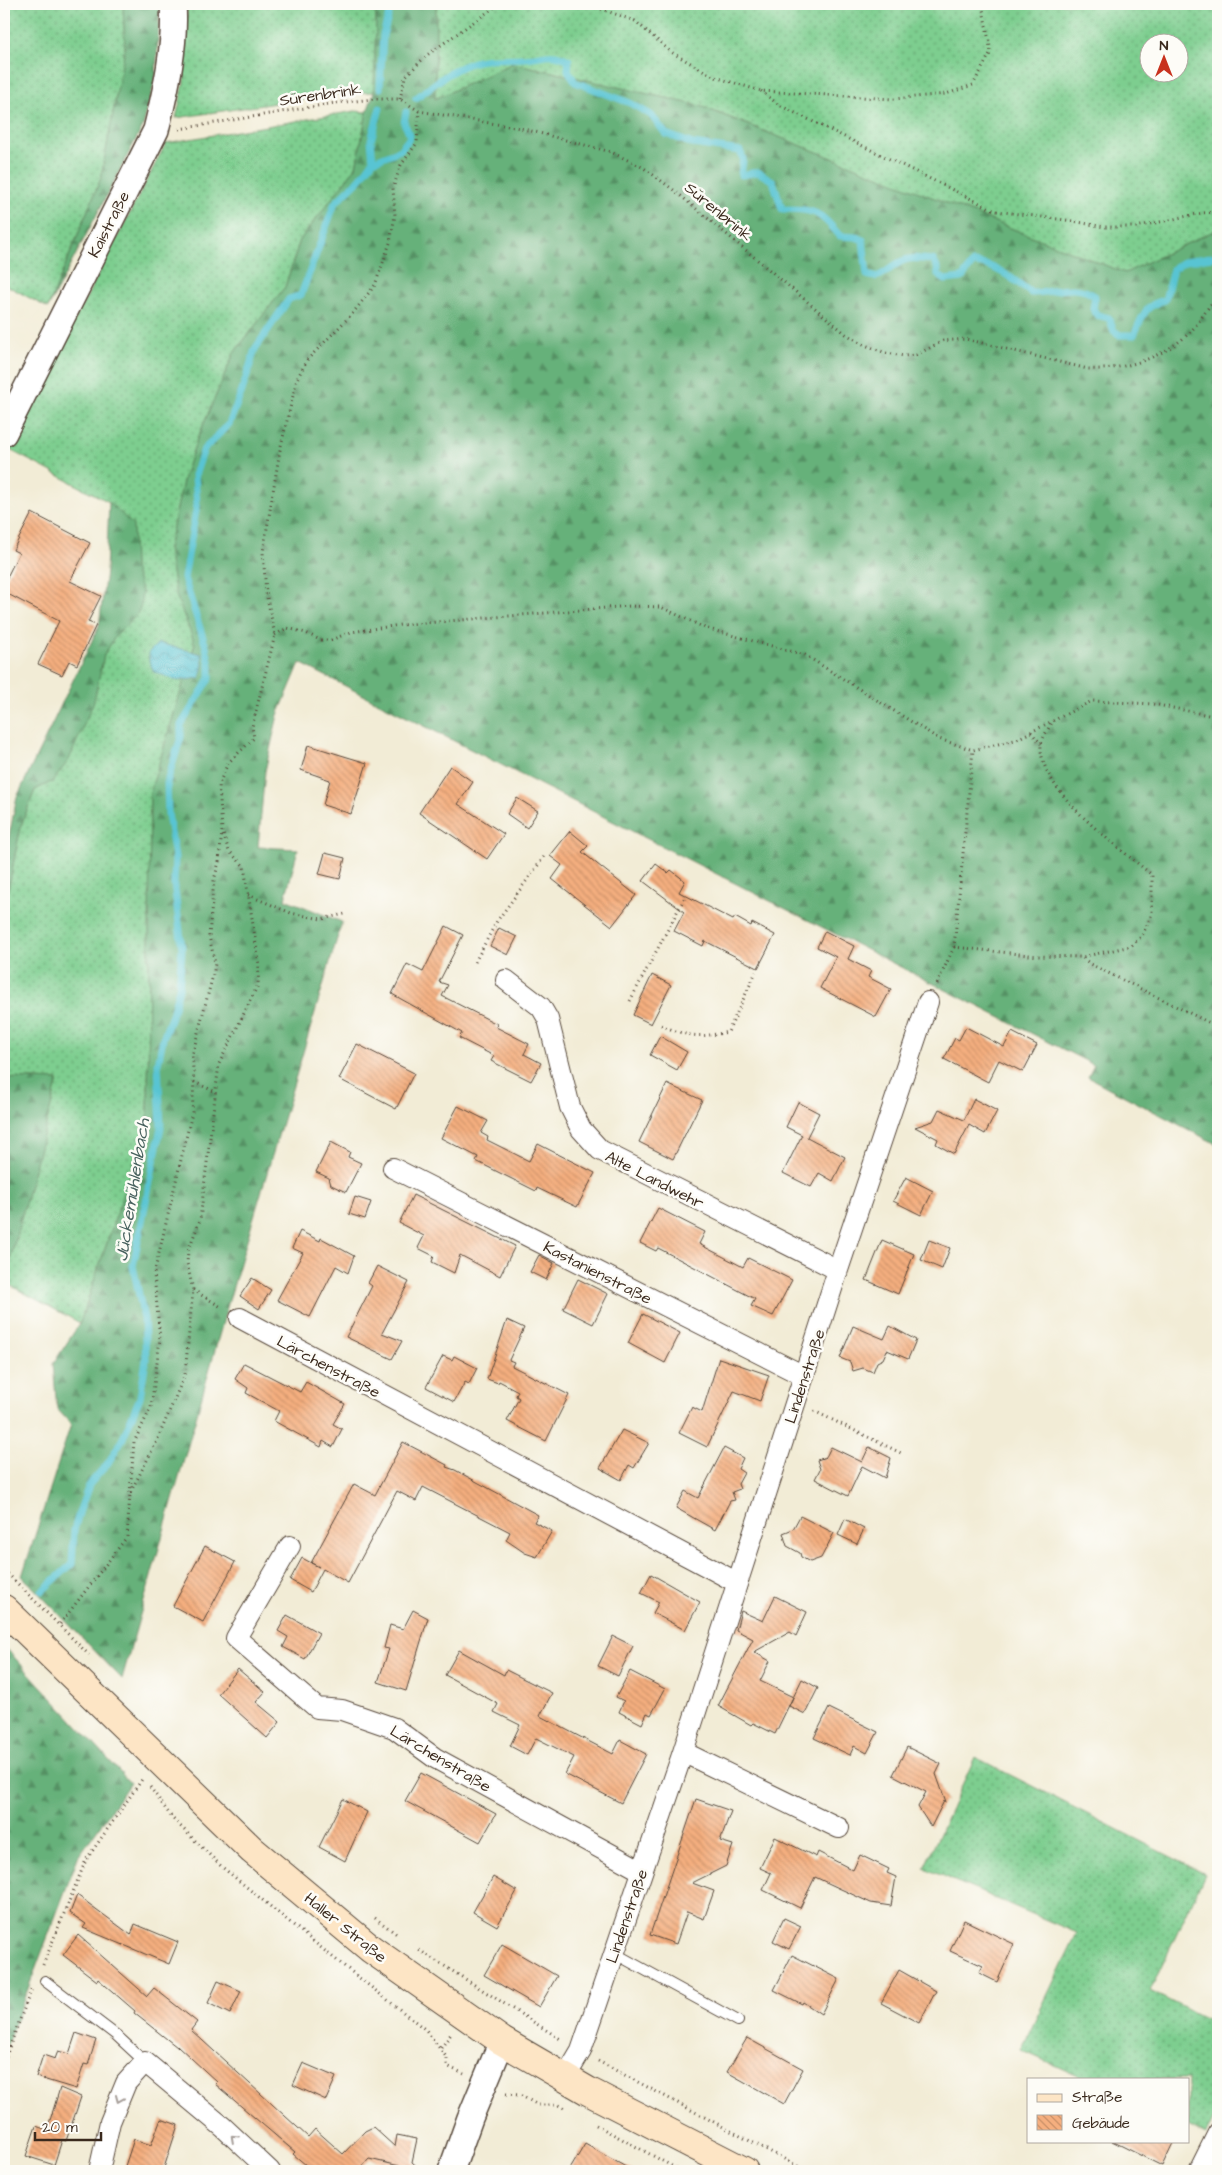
<svg xmlns="http://www.w3.org/2000/svg" width="1222" height="2175" font-family="'Architects Daughter',sans-serif">
<style>
.grass{fill:url(#grass-dots);stroke:#5c7c56;fill-rule:evenodd}
.forest{fill:url(#forest-firs);stroke:#506e4c}
.water{fill:url(#water-waves);stroke:#4a7778}
.lines{fill:none;stroke-linecap:round;stroke-linejoin:round}
.stream{stroke:#59c4d3;stroke-width:7}
.building{fill:url(#building-back-hatch)}
.service-casing{stroke:#56473a;stroke-width:12}
.minor-casing{stroke:#56473a;stroke-width:22}
.tertiary-casing{stroke:#56473a;stroke-width:28}
.secondary-casing{stroke:#56473a;stroke-width:30}
.path{stroke:#56473a;stroke-width:3;stroke-dasharray:1 4;stroke-linecap:butt}
.service{stroke:#fff;stroke-width:10}
.minor{stroke:#fff;stroke-width:20}
.tertiary{stroke:#fff;stroke-width:25}
.secondary{stroke:#fde5c5;stroke-width:28}
.oneway{stroke:#a79f9a}
.labels{text-anchor:middle;stroke-width:5;stroke-linejoin:round;paint-order:stroke}
.street-label{font-size:16px;fill:#3b2a1e;stroke:#fdfcf7}
.water-label{font-size:18px;font-style:italic;fill:#46605d;stroke:#fdfcf7}
</style>
<defs>
<pattern id="grass-dots" width="8" height="8" patternUnits="userSpaceOnUse" patternTransform="scale(1.25)"><rect width="8" height="8" fill="#7dce8f"/><path d="M2 2h.1M6 6h.1" fill="none" stroke="#68a774" stroke-width="1.8" stroke-linecap="round"/></pattern>
<pattern id="forest-firs" width="22" height="20" patternUnits="userSpaceOnUse" patternTransform="scale(1.25)"><rect width="22" height="20" fill="#66b17a"/><path d="M5 1l3.5 6h-7zM16 11l3.5 6h-7z" fill="#559063"/></pattern>
<pattern id="water-waves" width="16" height="10" patternUnits="userSpaceOnUse" patternTransform="scale(1.25)"><rect width="16" height="10" fill="#59c4d3"/><path d="M0 5q4-4 8 0t8 0" fill="none" stroke="#4b9fab"/></pattern>
<pattern id="building-back-hatch" width="6" height="6" patternUnits="userSpaceOnUse" patternTransform="scale(1.25)"><rect width="6" height="6" fill="#f5af7f"/><path d="M-1 5l2 2M0 0l6 6M5-1l2 2" fill="none" stroke="#c88f67"/></pattern>
</defs>
<rect width="100%" height="100%" fill="#fdfcf7"/>
<filter id="ink" filterUnits="userSpaceOnUse"><feTurbulence type="fractalNoise" baseFrequency=".02" numOctaves="2"/><feDisplacementMap in="SourceGraphic" scale="10" xChannelSelector="R" yChannelSelector="G"/><feConvolveMatrix kernelMatrix="1 2 1 2 8 2 1 2 1" color-interpolation-filters="sRGB"/></filter>
<filter id="wash" filterUnits="userSpaceOnUse"><feTurbulence type="fractalNoise" baseFrequency=".0096" numOctaves="4" result="noise"/><feDisplacementMap in="SourceGraphic" scale="20" xChannelSelector="R" yChannelSelector="G"/><feGaussianBlur stdDeviation="1.12" result="paint"/><feColorMatrix in="noise" values="0 0 0 0 0 0 0 0 0 0 0 0 0 0 0 0 0 1.4 0 .05"/><feComposite in="paint" operator="in"/></filter>
<g filter="url(#wash)">
<rect width="100%" height="100%" fill="#f2ecd6"/>
<path class="grass" d="M4,4H123L125,48L101,178L48,308L4,284Z
M187,4H372L376,16L374,92L343,93L176,118L184,83Z
M436,4H1218V229L1125,273L700,106L513,63L435,99ZM1150,42H1180V72H1150Z
M355,111L367,112L356,167L300,240L285,287L234,353L196,442L184,477L168,549L176,595L195,644L150,793L148,1121L80,1323L4,1282L58,1080L4,1078V910L21,825L35,790L53,781L99,674L104,655L116,635L137,614L142,592L134,568L132,525L109,502L8,449L166,143Z
M975,1757L1205,1874L1150,1991L1218,2025V2109L1206,2135L1188,2126V2079H1085L1021,2050L1077,1933L924,1868Z"/>
<path class="forest" d="M123,4H160L156,76L143,126L48,308L101,178L125,48Z
M372,4H436L435,99L513,63L700,106L1125,273L1218,229V1145L1088,1077L1094,1065L300,663L278,715L265,771L258,847L298,849L285,899L342,922L230,1297L122,1679L22,1576L71,1424L57,1409L53,1364L80,1323L148,1121L150,793L195,644L176,595L168,549L184,477L196,442L234,353L285,287L300,240L356,167L367,112L374,92L376,16Z
M109,502L133,525L134,568L142,592L141,605L137,615L116,635L104,655L94,701L69,760L53,781L35,790L21,825L4,910V860L17,797L99,626L106,571Z
M4,1078L58,1080L4,1282Z
M4,1646L130,1783L78,1857L4,2052Z"/>
<path class="water" d="M158,643L202,654L203,665L200,678L178,681L154,672L149,661V652Z"/>
<g class="lines">
<path class="stream" d="M380,88L383,35L389,14L386,4
M416,98C432,86 449,71 468,64C486,57 506,59 525,58C544,57 550,50 569,60L568,70L575,82L630,103L651,115L666,134L693,144L740,151L743,159L741,175L758,172L773,181L782,209C815,209 819,211 840,236L856,237L863,240L867,275C883,283 892,261 909,259C916,257 925,260 933,260L938,269V275L945,280L962,278L973,263C995,264 1015,280 1031,293C1053,293 1075,282 1095,296L1093,309L1097,315L1109,318L1114,331L1120,335H1134C1143,316 1144,305 1165,300L1173,269L1185,261L1218,256
M373,161L371,140L380,108
M42,1591L72,1564L74,1530L80,1510L89,1485L108,1463L123,1438L140,1397L146,1360L144,1319L133,1266L161,1127L158,1064L163,1038L172,1015L179,988L182,948L174,883L175,857L168,814L167,782L181,737V725L210,678V666L206,647L184,578L197,505L195,475L204,449L229,424L242,391L255,349L289,299L301,295L335,203L360,179L373,161L400,150L408,140L410,135L404,123L406,112"/>
</g>
<g id="blocks">
<path class="building" d="M32,513L90,543L70,581L101,596L88,622L96,625L77,665L69,661L62,675L38,664L59,621L4,592V583L19,553L13,550Z
M308,745L367,763L351,814L323,805L330,780L301,770Z
M450,766L473,782L458,804L504,834L487,859L419,813Z
M517,798L538,811L527,828L507,814Z
M570,831L588,846L582,852L636,895L612,926L552,879L562,865L550,856Z
M325,853L345,858L340,879L319,874Z
M656,864L668,873L671,870L685,881L679,892L733,920L735,917L751,926L752,923L775,935L758,968L705,941L703,946L674,931L684,912L643,881Z
M446,926L463,935L439,982L448,985L442,996L497,1024L496,1027L529,1044L524,1054L541,1063L531,1081L491,1061L494,1056L459,1038L462,1033L392,994L407,964L423,972Z
M499,928L517,937L508,955L490,946Z
M825,931L854,946L848,959L871,971L868,977L891,989L876,1017L820,988L836,957L817,947Z
M652,975L671,985L651,1024L633,1015Z
M966,1027L1004,1047L1012,1032L1037,1045L1023,1072L999,1060L988,1082L944,1059L955,1038L959,1040Z
M660,1036L687,1052L677,1070L650,1055Z
M357,1044L414,1073L396,1109L339,1079Z
M667,1084L702,1100L673,1159L639,1142Z
M974,1099L997,1111L985,1134L969,1125L954,1154L936,1144L938,1139L915,1127L933,1121L939,1109L964,1120Z
M798,1102L819,1113L807,1137L845,1157L833,1181L819,1173L811,1187L783,1173L802,1135L786,1127Z
M458,1106L488,1121L481,1133L488,1137L487,1140L529,1161L538,1144L595,1173L577,1207L537,1188L536,1191L476,1161L478,1157L441,1138Z
M331,1142L350,1152L348,1157L361,1163L346,1192L331,1185L329,1178L316,1172Z
M906,1177L933,1191L921,1215L893,1201Z
M413,1195L515,1246L500,1276L460,1255L454,1273L432,1262L434,1256L418,1248L424,1236L399,1223Z
M355,1197L371,1202L365,1219L349,1214Z
M658,1208L705,1232L699,1244L743,1267L748,1258L792,1280L773,1316L751,1306L755,1299L658,1248L656,1251L640,1243Z
M300,1231L320,1241L321,1238L354,1256L348,1273L336,1266L310,1317L277,1300L303,1253L292,1248Z
M882,1240L914,1254L898,1294L866,1280Z
M929,1240L950,1248L942,1269L921,1260Z
M539,1255L554,1263L546,1280L530,1272Z
M377,1266L409,1282L382,1333L402,1341L392,1359L346,1337L372,1286L368,1283Z
M252,1278L271,1290L259,1309L240,1296Z
M578,1279L608,1294L593,1324L563,1309Z
M643,1314L680,1333L665,1363L628,1343Z
M507,1320L524,1328L509,1360L514,1362L512,1366L569,1395L546,1441L507,1421L519,1398L516,1396L518,1391L499,1381L498,1383L487,1379Z
M853,1326L884,1339L890,1326L916,1340L908,1359L887,1350L883,1359L877,1362L873,1372L863,1368L853,1371L850,1362L840,1358Z
M443,1356L452,1360L454,1356L477,1368L469,1384L465,1382L454,1402L426,1387Z
M719,1358L769,1375L760,1401L734,1391L707,1447L679,1433L692,1407L702,1412Z
M244,1363L300,1392L306,1382L345,1404L333,1424L342,1429L333,1447L323,1441L321,1447L274,1421L279,1411L246,1393L248,1388L235,1379Z
M622,1430L649,1443L634,1468L629,1465L621,1480L600,1468Z
M403,1442L447,1465L446,1467L455,1470L538,1515L534,1522L552,1531L537,1557L525,1553L506,1540L510,1532L423,1487L416,1501L397,1491L348,1583L323,1569L311,1592L290,1580L302,1558L319,1567L311,1563L354,1484L375,1495Z
M831,1447L862,1462L869,1447L891,1458L885,1478L862,1466L848,1496L815,1479L820,1469L817,1460L826,1457Z
M724,1448L743,1458L738,1469L744,1473L738,1484L740,1489L732,1492L735,1500L730,1501L715,1530L676,1508L685,1491L698,1498Z
M800,1516L834,1533L821,1558L810,1562L801,1557L800,1553L787,1546L783,1533L793,1529Z
M845,1519L864,1529L857,1544L838,1535Z
M205,1546L235,1562L203,1622L173,1606Z
M651,1574L700,1602L685,1630L653,1613L659,1602L641,1593Z
M775,1596L807,1612L796,1636L790,1632L754,1652L770,1661L760,1681L793,1697L775,1734L753,1723L751,1725L718,1706L753,1639L736,1630L741,1611L763,1621Z
M413,1610L428,1618L406,1691L378,1682L389,1649L384,1648L390,1625L403,1629Z
M287,1615L319,1633L305,1659L283,1647L288,1637L278,1631Z
M613,1636L633,1646L618,1676L598,1666Z
M459,1650L504,1675L506,1670L552,1693L540,1716L613,1754L620,1740L646,1754L621,1803L565,1774L574,1757L536,1738L527,1755L510,1746L520,1725L494,1712L498,1704L445,1675Z
M238,1669L265,1692L256,1702L280,1722L267,1738L218,1694Z
M630,1671L665,1689L651,1715L647,1713L642,1724L619,1712L624,1701L616,1697Z
M802,1679L818,1688L805,1714L789,1706Z
M829,1708L878,1732L867,1753L854,1746L850,1755L814,1738Z
M907,1747L941,1764L936,1774L946,1802L944,1801L931,1827L918,1807L926,1792L893,1775Z
M421,1773L496,1814L480,1842L405,1801Z
M343,1799L367,1812L345,1861L319,1847Z
M696,1799L731,1811L720,1841L733,1845L726,1866L692,1883L714,1891L704,1919L687,1912L676,1944L650,1935Z
M775,1837L816,1857L818,1852L853,1870L860,1855L889,1869L887,1873L896,1877L891,1906L871,1903L815,1877L800,1908L763,1890L771,1873L760,1868Z
M493,1877L517,1891L497,1926L473,1912Z
M77,1895L131,1935L135,1924L178,1942L169,1964L83,1928L86,1924L70,1913Z
M784,1918L801,1926L789,1949L773,1941Z
M964,1920L1014,1944L997,1982L979,1973L983,1966L950,1951Z
M78,1935L147,1996L154,1988L197,2022L191,2030L308,2137L315,2129L343,2154L365,2131L373,2127L395,2147L397,2135L417,2139L412,2162L422,2171L369,2159L360,2169L363,2171H313L293,2154L295,2152L215,2084L217,2082L178,2046L177,2047L134,2013L135,2011L98,1979L97,1981L63,1955Z
M502,1944L557,1976L539,2007L484,1975Z
M792,1955L839,1979L821,2014L803,2002L802,2004L774,1990Z
M899,1970L936,1991L919,2023L881,2003Z
M218,1981L241,1991L230,2014L208,2003Z
M76,2033L96,2040L88,2065L84,2064L76,2089L36,2077L43,2055L55,2059L58,2051L69,2054Z
M747,2038L803,2069L784,2104L727,2072Z
M303,2063L336,2077L326,2100L293,2085Z
M60,2088L81,2097L66,2141L62,2140L54,2165L26,2156L36,2126L47,2130Z
M161,2119L178,2125L163,2171H127L128,2167L125,2166L134,2139L151,2145Z
M1112,2141H1174L1162,2166Z
M585,2144L633,2171H569Z"/>
</g>
</g>
<g filter="url(#ink)">
<use href="#blocks" fill-opacity="0" stroke="#56473a" stroke-width="1"/>
<g class="lines">
<g class="service-casing">
<path id="service" d="M614,1953L738,2021
M45,1981L116,2035L145,2062"/>
</g>
<g class="minor-casing">
<path id="minor" d="M506,980L541,1007L548,1019L570,1107L581,1129L600,1150L838,1270
M393,1168L804,1376
M240,1318L736,1582
M290,1546L236,1638L317,1708L342,1710L394,1728L435,1758L642,1871
M683,1752L839,1828
M565,2078L581,2051L683,1752L838,1270L928,1002
M99,2171L110,2122L126,2083L145,2062L223,2127L270,2171
M1199,2171L1218,2133"/>
</g>
<g class="tertiary-casing">
<path id="tertiary" d="M4,433L156,130C166,89 176,46 173,4
M451,2171L470,2118L502,2041"/>
</g>
<g class="secondary-casing">
<path id="secondary" d="M4,1609L252,1850L371,1949L502,2041L588,2091L744,2171"/>
</g>
<path class="path" d="M587,4L635,21L671,52L715,77L761,91L894,99L946,94L973,85L991,52L982,4
M761,91L779,105L996,211L1073,221L1104,227H1136L1202,213L1218,212
M400,99L405,77L427,55L499,4
M179,129L335,103L374,99H400L419,111L520,128L611,152L644,168L675,191L846,334L865,345L886,353L904,356L916,355L943,341L966,339L1088,369C1123,371 1167,357 1192,330C1201,320 1208,306 1218,296
M275,635L287,628L306,633L320,640H331L351,632L400,625L630,606L661,607L705,628L805,655L939,739L973,750L1015,740L1092,701L1153,704L1218,717
M1031,732L1041,744
M248,895L291,913L321,919L345,914
M954,947L1038,956L1082,957L1131,946L1142,936L1152,914V875C1120,848 1038,791 1041,745C1042,738 1049,728 1053,721
M1083,958L1090,964L1218,1027
M475,962L497,921L544,857
M937,984L954,947L973,750
M630,1001L685,897
M661,1025C688,1037 698,1038 728,1032L756,972
M194,1082L216,1092
M193,1290L223,1308
M814,1411L901,1453
M130,1493L134,1442L151,1408L160,1339L154,1274L192,1113L194,1082L192,1056L214,971L215,963L209,936L214,880L219,862L222,831L219,784L228,763L254,738L252,727L275,635L266,593L263,552L280,450L297,379L307,360L353,313L375,285L390,243L395,215L393,188L401,165L417,143L419,111
M4,1570L89,1655
M60,1624L127,1537L130,1493L157,1441L185,1374L193,1290L187,1263L188,1251L200,1220L219,1064L258,985L259,964L244,866L229,851L223,834
M150,1787L173,1819L222,1867L330,1955L426,2030L447,2058V2066L464,2074
M375,1918L398,1935
M419,1950L562,2040
M43,1965L86,1860L143,1778
M441,2048L451,2034
M4,2061L32,1988
M598,2061L807,2171
M506,2094L520,2095L538,2105H558L566,2109
M596,2125L681,2171"/>
<use href="#service" class="service"/>
<use href="#minor" class="minor"/>
<use href="#tertiary" class="tertiary"/>
<use href="#secondary" class="secondary"/>
</g>
<defs><path id="oneway-chevron" d="M-2-3.5L2.5 0L-2 3.5" fill="none" stroke-width="1.6" stroke-linecap="round" stroke-linejoin="round" transform="scale(1.25)"/></defs>
<g class="oneway">
<use href="#oneway-chevron" transform="translate(119 2099) rotate(113)"/>
<use href="#oneway-chevron" transform="translate(234 2138) rotate(-137)"/>
</g>
</g>
<g class="labels">
<g class="street-label">
<text transform="translate(320 94) rotate(-8)" y="6">Sürenbrink</text>
<text transform="translate(719 211) rotate(40)" y="6">Sürenbrink</text>
<text transform="translate(108 224) rotate(-63)" y="6">Kaistraße</text>
<text transform="translate(655 1179) rotate(27)" y="6">Alte Landwehr</text>
<text transform="translate(598 1272) rotate(27)" y="6">Kastanienstraße</text>
<text transform="translate(329 1366) rotate(28)" y="6">Lärchenstraße</text>
<text transform="translate(804 1376) rotate(-72)" y="6">Lindenstraße</text>
<text transform="translate(441 1758) rotate(31)" y="6">Lärchenstraße</text>
<text transform="translate(626 1916) rotate(-71)" y="6">Lindenstraße</text>
<text transform="translate(346 1927) rotate(39)" y="6">Haller Straße</text>
</g>
<g class="water-label">
<text transform="translate(132 1190) rotate(-81)" y="6">Jückemühlenbach</text>
</g>
</g>
<rect width="1222" height="2175" fill="none" stroke="#fdfcf7" stroke-width="20"/>
<rect x="1027" y="2078" width="162" height="65" fill="#fdfcf7" stroke="#afa8a0"/>
<rect x="1037" y="2094" width="25" height="8" fill="#fde5c5" stroke="#afa8a0"/>
<text x="1072" y="2102" font-size="15" fill="#3b2a1e">Straße</text>
<rect x="1037" y="2115" width="25" height="15" fill="url(#building-back-hatch)" stroke="#afa8a0"/>
<text x="1072" y="2128" font-size="15" fill="#3b2a1e">Gebäude</text>
<g transform="translate(1164 58)"><circle r="24" fill="#fdfcf7" stroke="#afa8a0"/>
<path d="M0-4L9 19L0 12L-9 19Z" fill="#c8321e"/>
<text y="-8" font-size="14" font-weight="bold" text-anchor="middle" fill="#3b2a1e">N</text>
</g>
<path d="M35 2132v8h66v-8" fill="none" stroke="#3b2a1e" stroke-width="2.5"/>
<text x="42" y="2132" font-size="15" fill="#3b2a1e" stroke="#fdfcf7" stroke-width="4" paint-order="stroke">20 m</text>
</svg>
